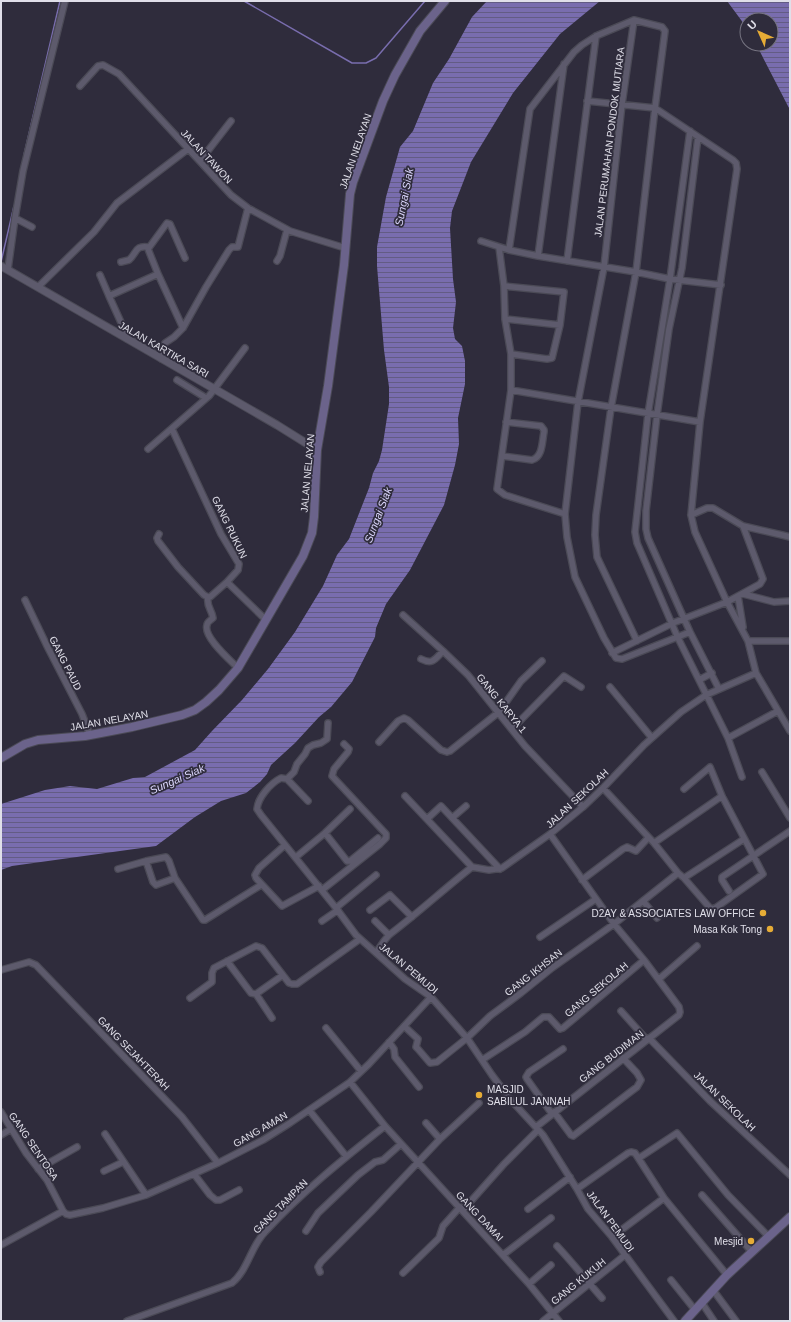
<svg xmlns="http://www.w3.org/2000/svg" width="791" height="1322" font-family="Arial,sans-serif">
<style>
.water{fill:url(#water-rules)}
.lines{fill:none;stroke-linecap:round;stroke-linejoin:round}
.stream{stroke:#796dae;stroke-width:1.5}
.minor-casing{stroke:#4b4a56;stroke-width:8}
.tertiary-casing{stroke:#4b4a56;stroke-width:9}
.secondary-casing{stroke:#4b4a56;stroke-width:10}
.minor{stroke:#5d5a6c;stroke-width:5.5}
.tertiary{stroke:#5d5a6c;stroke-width:7}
.secondary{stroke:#6b638b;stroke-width:8}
.poi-dot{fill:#e6ac36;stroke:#2f2c3c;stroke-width:1.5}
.labels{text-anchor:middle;stroke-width:3.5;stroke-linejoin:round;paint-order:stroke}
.street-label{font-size:10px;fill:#e0dfe9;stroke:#2f2c3c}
.poi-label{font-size:10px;fill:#e0dfe9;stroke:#2f2c3c;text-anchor:end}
.water-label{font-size:11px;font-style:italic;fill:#dad5fb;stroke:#2f2c3c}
</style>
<defs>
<pattern id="water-rules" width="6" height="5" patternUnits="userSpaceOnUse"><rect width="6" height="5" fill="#796dae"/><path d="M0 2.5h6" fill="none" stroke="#635c84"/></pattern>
</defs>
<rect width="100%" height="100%" fill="#2f2c3c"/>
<path class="water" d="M487,1H600L560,34L513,93L471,162L452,211L450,228L453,279L456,302L453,328L455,339L462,346L465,361V384L458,418L459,444L455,465L444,505L410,570L386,604L376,628L375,637L352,682L331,707L319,717L295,743L271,765L267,774L260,782L246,793L221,801L195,817L156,846L12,866L1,870V804L45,790L70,786L97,789L133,778L145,777L195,750L212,731L242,700L268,669L295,632L323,586L337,555L349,539L369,488L373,473L379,461L382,450L389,404V387L384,350L377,266V247L386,197L400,147L413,131L433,83L449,59L472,17Z
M727,1H790V110L756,44H771V20H747V28Z"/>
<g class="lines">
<path class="stream" d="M244,1L352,63H366L376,58L425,1
M24,155L60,1
M1,262L14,206"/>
<g class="minor-casing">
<path id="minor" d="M634,20L622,104L604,267L578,402L565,514L567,537L575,577L604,638L616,658L622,659L690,632
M80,86L98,66L103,65L119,74L231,195L248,208L290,231L345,248
M587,101L655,108L733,160L736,163L737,169L700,422L691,515L695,532L727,602L748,641L756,673L790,731
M690,131L670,279L648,414L635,532L637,543L678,638L728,738L742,777
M698,137L682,268L669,329L657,415L646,511V529L648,538L690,632L719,689
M200,161L231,121
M15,218L32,227
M481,241L509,250L538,256L636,272L670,279L721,285
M499,247L504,286
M509,250L530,109L574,52L582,45L596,36L634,20L662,27L665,31L655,108L636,272L611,408L596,515L595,535L597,557L637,641
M538,256L564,64
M277,261L280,256L287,230
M567,261L596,36
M121,262L129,260C137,253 135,245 148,247
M8,269L15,218L23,171L65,1
M158,274L148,249L167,223L170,224L185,258
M100,275L109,296
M39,286L94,232L117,203L188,149
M505,319L560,325
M127,339L124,329L109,296L158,274L183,328
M511,354L547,359L552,358L560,325L564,292L504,286L505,319L511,354V390L497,489L505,495L565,514
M162,359L163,347L165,343L174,337L183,328L206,287L229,250L232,247H238L248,208
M177,380L206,398
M511,390L700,422
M172,429L221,534L239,564L238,570L227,582L266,620
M148,449L209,396L245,348
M502,456L532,460C543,457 542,441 544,432V430L541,426L506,422
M691,515L707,508H713L743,526L782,535L790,537
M159,534L157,538L158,541L178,567L204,595L208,597H210L227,582
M743,594L774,602L790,601
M738,596L743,627
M208,597C206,606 212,610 213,618C211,620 207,622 207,625C203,637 230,660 238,668
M25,600L48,648L82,714L90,735
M403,615L443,651L468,675L525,746L583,807
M748,641H790
M612,653L673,623L727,602L760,584L763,579L743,526
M421,659C433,665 435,659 443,651
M699,680L712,673
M610,687L652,738
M512,729L564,676L581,687
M728,738L778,711
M379,742L398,721L404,718L408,720L441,750L447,752L450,751L499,712L521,681L542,661
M762,772L790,818
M287,779L281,778C271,783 258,797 257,809L261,815L336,908L356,935L405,979L431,997L467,1038L492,1075L510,1099L543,1135L577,1189L588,1209L612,1237L674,1321
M287,779L294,772L297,764L305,754L308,748L313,745L321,743L327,739L328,723
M287,779L308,801
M603,788L654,843L678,873
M405,796L472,867
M452,818L466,806
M427,819L441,806L500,869
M325,833L347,861H350L378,838
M654,843L722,796
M285,845L259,868L255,875L256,878L282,906L319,886
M296,857L325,833L350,809
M146,861L153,882L156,885L175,878
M118,869L146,861L166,857L169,861L175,878L203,920H205L261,885
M684,878L710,908L714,909L763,874L722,796L710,767L684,789
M582,880L623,849L627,847L636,851L648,838
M322,890L380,844L386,838V834L332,776L334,769L348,752L349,749L344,744
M729,891L722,880V877L790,831
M643,901L657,918
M336,908L376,875
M370,910L390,895L412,917
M322,921L338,910
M375,921L389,935L384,941L376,953
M389,935C418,913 444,889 472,867L489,870L502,868L550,834L583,807L603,788L644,745L681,712L706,695L756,673
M540,937L596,899
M227,961L251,993L256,994L283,975
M1,970L29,962L36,965L182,1117L218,1163
M659,979L697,946
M256,994L272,1018
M190,998L212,982V973L214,968L256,946L262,948L289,983L292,984H297L360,939
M621,1011L647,1040
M404,1026L418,1039L416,1047L418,1049L430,1063L437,1062L467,1038L490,1016L521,993L552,968L614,924L678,873L684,878L744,839
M326,1028L361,1071
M649,1038L710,1101L790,1175
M389,1042L394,1049L395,1057L419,1087
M482,1060L525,1032L543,1017H549L560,1029L563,1028L644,960
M350,1082L385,1126L529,1284L559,1321
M309,1110L346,1156
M1,1112L26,1153L47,1180L63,1211
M554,1112L571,1135L573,1136L629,1093L637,1087L641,1080L637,1073L623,1058
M552,1114L527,1079L526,1077L529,1072L563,1049
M426,1123L440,1139
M536,1127L679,1015L680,1012L679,1007L644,960L614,924L550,834
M105,1134L146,1195
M1,1135L11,1129
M639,1158L677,1133L728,1195L769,1237
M38,1169L77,1147
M104,1171L123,1162
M194,1174L210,1195L216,1200H220L239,1190
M577,1189L628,1153L631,1152L635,1153L664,1198L727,1275
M702,1195L752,1252
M528,1209L570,1177
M463,1210L504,1164L538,1130
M63,1211L66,1214L70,1215L103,1208L146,1195L218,1163L263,1140L290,1123L350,1082L369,1064L431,997
M306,1231L318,1213L358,1175L375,1162L383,1160L401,1144
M612,1237L664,1198
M1,1245L63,1211
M557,1246C573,1263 587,1281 602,1298
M503,1255L551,1218
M320,1272L318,1267L321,1262L371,1212L440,1139L479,1103
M403,1273L439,1238L443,1226L460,1207
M671,1280L695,1310
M529,1284L551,1265
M713,1290L736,1321
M702,1303L714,1321
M127,1321L232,1283C248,1270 251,1246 265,1232C301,1193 343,1159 385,1126
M543,1321L625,1255"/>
</g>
<g class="tertiary-casing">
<path id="tertiary" d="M1,266L277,425L317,450"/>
</g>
<g class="secondary-casing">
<path id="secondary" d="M1,758L25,744L38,740L85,736L132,727L182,715L195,710L206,702L219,690L238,668L303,556L312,533L314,517L317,450L328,386L344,265L350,194L353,182L383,101L395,75L420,31L445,1
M685,1321L727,1275L790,1217"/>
</g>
<use href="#minor" class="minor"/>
<use href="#tertiary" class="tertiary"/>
<use href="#secondary" class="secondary"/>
</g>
<g class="poi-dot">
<circle cx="763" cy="913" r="4"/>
<circle cx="770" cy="929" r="4"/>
<circle cx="479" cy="1095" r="4"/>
<circle cx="751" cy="1241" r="4"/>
</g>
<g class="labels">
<g class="street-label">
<text transform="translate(609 142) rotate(-83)" y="4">JALAN PERUMAHAN PONDOK MUTIARA</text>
<text transform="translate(355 151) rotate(-71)" y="4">JALAN NELAYAN</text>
<text transform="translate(207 156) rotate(47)" y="4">JALAN TAWON</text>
<text transform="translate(164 349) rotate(30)" y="4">JALAN KARTIKA SARI</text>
<text transform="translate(307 473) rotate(-85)" y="4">JALAN NELAYAN</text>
<text transform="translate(230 527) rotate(64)" y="4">GANG RUKUN</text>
<text transform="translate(66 663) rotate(63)" y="4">GANG PAUD</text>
<text transform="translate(502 703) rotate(51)" y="4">GANG KARYA 1</text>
<text transform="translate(109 720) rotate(-10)" y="4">JALAN NELAYAN</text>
<text transform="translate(577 798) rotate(-43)" y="4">JALAN SEKOLAH</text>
<text transform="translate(409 968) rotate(40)" y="4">JALAN PEMUDI</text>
<text transform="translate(533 972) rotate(-38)" y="4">GANG IKHSAN</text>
<text transform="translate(596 989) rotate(-40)" y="4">GANG SEKOLAH</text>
<text transform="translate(134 1053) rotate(46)" y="4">GANG SEJAHTERAH</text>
<text transform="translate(611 1056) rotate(-38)" y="4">GANG BUDIMAN</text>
<text transform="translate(725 1101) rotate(44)" y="4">JALAN SEKOLAH</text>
<text transform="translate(260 1129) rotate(-30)" y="4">GANG AMAN</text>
<text transform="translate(34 1146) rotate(56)" y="4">GANG SENTOSA</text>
<text transform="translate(280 1206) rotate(-45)" y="4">GANG TAMPAN</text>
<text transform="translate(480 1216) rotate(47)" y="4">GANG DAMAI</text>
<text transform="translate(611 1221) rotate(54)" y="4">JALAN PEMUDI</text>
<text transform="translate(578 1281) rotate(-39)" y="4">GANG KUKUH</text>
</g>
<g class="poi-label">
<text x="755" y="917">D2AY &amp; ASSOCIATES LAW OFFICE</text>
<text x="762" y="933">Masa Kok Tong</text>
<text x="487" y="1093" text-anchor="start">MASJID<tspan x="487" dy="12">SABILUL JANNAH</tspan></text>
<text x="743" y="1245">Mesjid</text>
</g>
<g class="water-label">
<text transform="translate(404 197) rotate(-79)" y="4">Sungai Siak</text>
<text transform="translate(378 515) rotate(-69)" y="4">Sungai Siak</text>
<text transform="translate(177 779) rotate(-24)" y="4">Sungai Siak</text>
</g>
</g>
<rect width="791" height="1322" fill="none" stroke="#e0dfe9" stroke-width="4"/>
<g transform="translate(759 32) rotate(315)"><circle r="19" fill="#2f2c3c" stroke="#767481"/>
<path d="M0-3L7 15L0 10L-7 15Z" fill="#e6ac36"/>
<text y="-6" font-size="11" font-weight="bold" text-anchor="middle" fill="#e0dfe9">U</text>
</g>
</svg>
